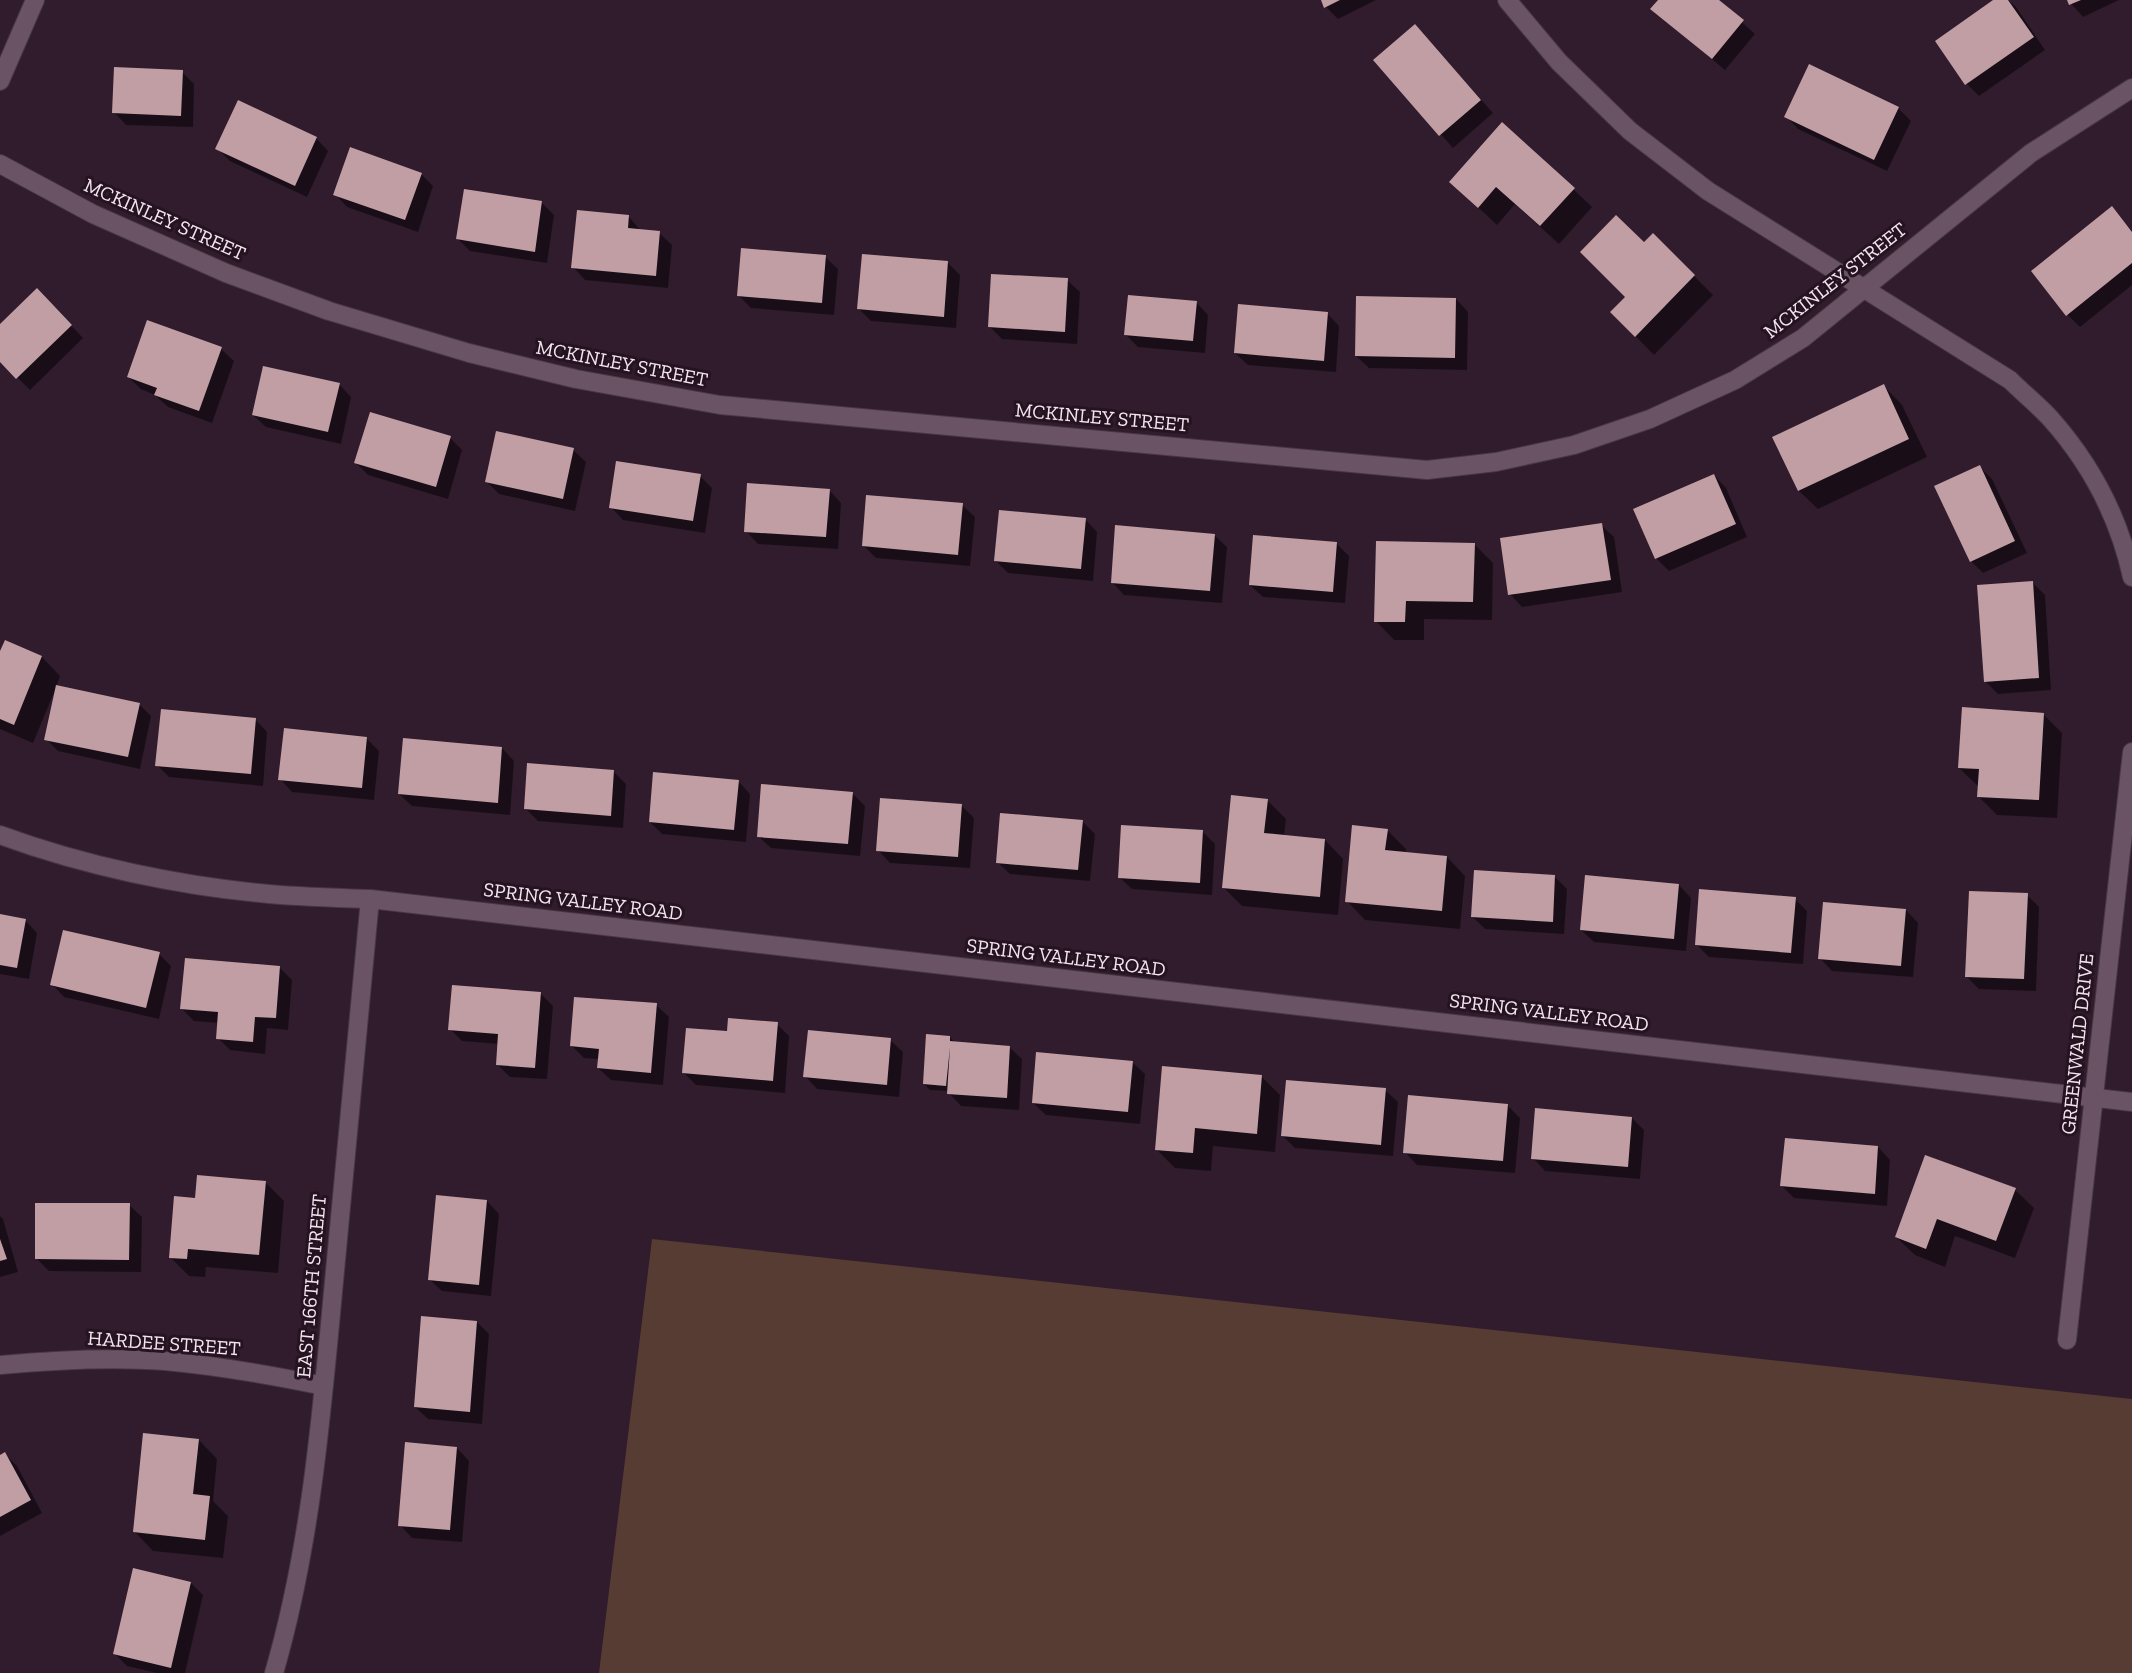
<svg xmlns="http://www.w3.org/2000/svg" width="2132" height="1673" font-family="'Zilla Slab',serif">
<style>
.green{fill:#573c33}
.shadow{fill:#0007}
.building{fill:#c19ea4}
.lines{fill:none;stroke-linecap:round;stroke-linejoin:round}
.street-casing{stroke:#473744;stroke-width:20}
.street{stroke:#6a5365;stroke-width:18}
.labels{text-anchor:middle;stroke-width:6;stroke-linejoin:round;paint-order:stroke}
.street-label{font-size:20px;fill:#f3e5f0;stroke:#261322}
</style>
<rect width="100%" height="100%" fill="#301c2c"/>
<path class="green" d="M652,1239L2132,1399V1673H599Z"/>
<path class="shadow" d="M1322,0H1376L1338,19L1326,7Z
M1659,0H1717L1755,34L1725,70L1652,9Z
M1996,0H2008L2016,7L2045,50L1979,96L1967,84L1937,41Z
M2068,0H2119L2083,17Z
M1415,26L1493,113L1453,148L1375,60Z
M182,72L194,84L193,127L126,125L114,112Z
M1898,108L1911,121L1887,171L1798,129L1786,116Z
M316,138L328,151L307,197L230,161L217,148Z
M421,174L433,186L418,232L347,207L335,194Z
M1451,182L1573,189L1592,207L1559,244L1515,204L1497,225Z
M541,202L554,215L547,263L470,251L458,239Z
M2111,208L2132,231V285L2080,327L2068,315Z
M629,217L641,231L659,233L672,245L668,288L585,280L573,267Z
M1653,235L1713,295L1654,355L1612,312L1627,297L1644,245Z
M825,257L838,269L834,315L751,308L739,296Z
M948,263L960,275L956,328L871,321L859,309Z
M1067,280L1080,292L1077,344L1002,339L990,327Z
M37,290L83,338L30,390L0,360V326Z
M1456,299L1468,312L1467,370L1369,368L1356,356Z
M1196,302L1208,315L1205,353L1138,347L1126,335Z
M1327,313L1339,326L1336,372L1248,365L1235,353Z
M221,349L234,361L212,423L168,407L155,395L141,389L128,377Z
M339,384L351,397L341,444L266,427L253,415Z
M1884,386L1902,405L1927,457L1818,509L1799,491L1774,437Z
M450,438L462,450L448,499L368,475L356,463Z
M573,450L586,462L575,511L499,494L487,482Z
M1980,467L1992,479L2027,553L1983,573L1971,561Z
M1714,475L1726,488L1747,537L1669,571L1657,559L1635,510Z
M700,476L712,488L705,533L623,520L611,507Z
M829,490L841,503L838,549L758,544L746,531Z
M962,505L975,517L970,566L876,558L864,546Z
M1085,519L1097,532L1093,581L1008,573L996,561Z
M1601,525L1614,537L1622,592L1522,607L1510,594Z
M1214,535L1227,547L1222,603L1124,595L1112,582Z
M1336,543L1349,556L1345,603L1263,597L1250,585Z
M1474,544L1493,563L1492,620L1424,619V640H1394L1376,621Z
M2033,583L2045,595L2051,690L1998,694L1985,681Z
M5,642L42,657L60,676L56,687L139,704L151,716L140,769L58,751L46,739L56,690H55L33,743L0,729V655Z
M2043,714L2062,733L2057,818L1997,815L1978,796L1979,787L1959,768Z
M255,719L267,732L263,786L169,777L157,765Z
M366,738L379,751L374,800L292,792L280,779Z
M502,748L514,761L510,815L412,806L399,794Z
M614,772L626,784L623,828L538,821L525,808Z
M738,781L750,794L746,842L662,834L650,822Z
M852,793L865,806L860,856L771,848L758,836Z
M1267,800L1286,819L1284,836L1325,840L1343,859L1338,915L1242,906L1223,887Z
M961,805L974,818L970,868L890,863L878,850Z
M1083,822L1095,834L1090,881L1010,874L997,862Z
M1387,830L1406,849L1405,854L1447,857L1465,876L1460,929L1365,920L1347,901Z
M1203,832L1215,844L1212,895L1132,889L1119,877Z
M1554,876L1567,889L1564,934L1485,929L1473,917Z
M1679,885L1691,898L1686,951L1594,942L1581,930Z
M2027,895L2039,907L2036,991L1979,989L1967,977Z
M1795,899L1807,911L1803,964L1709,957L1696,944Z
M1906,910L1918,923L1913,977L1832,971L1820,958Z
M0,916L25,920L37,933L29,979L0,974Z
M159,954L171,966L159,1019L64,997L52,984Z
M279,967L292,980L288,1030L267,1028L265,1054L230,1050L218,1038L219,1023L194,1021L182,1009Z
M541,994L553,1006L547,1079L510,1077L497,1064L499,1044L462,1041L450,1029Z
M656,1005L669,1017L663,1085L611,1080L598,1068L599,1059L584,1058L571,1045Z
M777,1024L789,1036L785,1093L696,1085L684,1073L728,1033Z
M950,1037L955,1043L1009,1047L1022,1059L1019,1110L961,1106L949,1093V1091L930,1090L924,1084Z
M890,1040L903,1052L899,1097L817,1089L805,1076Z
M1132,1062L1145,1074L1140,1124L1046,1115L1033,1103Z
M1261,1076L1280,1095L1275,1152L1213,1146L1211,1171L1175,1168L1156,1149Z
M1385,1090L1398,1102L1393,1156L1295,1148L1283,1136Z
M1507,1105L1520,1118L1515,1173L1417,1165L1405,1152Z
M1632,1118L1644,1130L1640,1179L1545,1171L1533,1158Z
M1878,1147L1890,1160L1887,1206L1794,1198L1782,1186Z
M1926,1156L2015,1190L2034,1208L2015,1258L1955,1236L1945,1267L1915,1255L1896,1237Z
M265,1182L284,1201L278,1273L206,1267L205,1277L189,1276L170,1257Z
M487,1201L499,1214L491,1296L442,1291L429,1279Z
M129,1205L142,1217L141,1272L49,1271L36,1258Z
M0,1216L3,1219L18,1272L0,1277Z
M477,1322L489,1334L482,1424L428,1419L415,1407Z
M199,1440L217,1459L213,1501L228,1516L223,1558L153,1551L135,1532Z
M457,1448L469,1461L462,1542L412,1538L400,1525Z
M5,1454L17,1466L42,1513L0,1536V1457Z
M191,1583L203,1595L185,1673H157L127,1666L115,1654Z"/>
<path class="building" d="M1321,0H1340L1324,8Z
M1658,0H1719L1744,20L1712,59L1650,9Z
M1993,0H2008L2034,37L1965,85L1935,41Z
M2067,0H2081L2069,5Z
M1415,24L1481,100L1439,136L1373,60Z
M1809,64L1899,107L1874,160L1784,117Z
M114,67L183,70L181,116L112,113Z
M238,100L317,137L295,186L215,149Z
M1502,122L1575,188L1540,226L1496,187L1478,208L1449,182Z
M350,147L422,173L405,220L333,195Z
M464,189L542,201L535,252L456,239Z
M2112,206L2132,232V263L2066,316L2031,271Z
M577,210L629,215L628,228L660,231L656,276L571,268Z
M1616,215L1644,242L1653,233L1695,275L1635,337L1610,312L1625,297L1580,252Z
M741,248L826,255L822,303L737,296Z
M862,254L948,261L944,317L857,309Z
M991,274L1068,278L1065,332L988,327Z
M37,288L72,325L16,379L0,362V324Z
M1128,295L1197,301L1193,341L1124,335Z
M1356,296L1456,298L1455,358L1355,356Z
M1238,304L1328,312L1324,361L1234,353Z
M147,320L222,347L199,411L154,395L157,388L127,377Z
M263,366L340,383L328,432L252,415Z
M1884,384L1909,439L1798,491L1772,437Z
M370,412L451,436L436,487L354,463Z
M496,431L574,448L563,499L485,482Z
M616,461L701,474L693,521L609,508Z
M1980,465L2015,541L1970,562L1934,486Z
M1714,474L1736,524L1655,559L1633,509Z
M747,483L830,489L826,537L744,532Z
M866,495L963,503L958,555L862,546Z
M999,510L1086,518L1081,569L994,561Z
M1602,523L1611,580L1508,595L1500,538Z
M1115,525L1215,534L1210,591L1111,583Z
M1253,535L1337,542L1333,592L1249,585Z
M1376,541L1475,543L1473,602L1406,601L1405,622H1374Z
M2033,581L2039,678L1984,682L1977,585Z
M5,640L42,656L14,725L0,719V651Z
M56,685L140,703L128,757L44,740Z
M1962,707L2044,713L2039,800L1977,797L1979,769L1958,768Z
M161,709L256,718L251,774L155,766Z
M284,728L367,737L362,788L278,780Z
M403,738L502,747L498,803L398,794Z
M527,763L614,770L611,816L524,809Z
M653,772L739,780L734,830L649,822Z
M761,784L853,792L848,844L757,837Z
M1231,795L1268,799L1264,833L1325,839L1320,897L1222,888Z
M880,798L962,804L958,857L876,851Z
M1000,813L1083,820L1078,870L996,863Z
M1121,825L1203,830L1200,883L1118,878Z
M1352,825L1388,829L1385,850L1447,856L1442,911L1345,902Z
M1474,870L1555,875L1553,922L1471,917Z
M1585,875L1679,884L1674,939L1580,930Z
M1699,889L1796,897L1791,953L1695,945Z
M1969,891L2028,893L2024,979L1965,977Z
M1823,902L1906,909L1901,966L1818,959Z
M0,914L26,919L17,968L0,965Z
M63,930L160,952L146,1008L50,985Z
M185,958L280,966L276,1018L255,1017L253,1042L216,1039L218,1012L180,1009Z
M452,985L541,992L535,1068L496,1065L498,1034L448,1030Z
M574,997L657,1003L651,1073L597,1068L599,1049L570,1046Z
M728,1018L778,1022L773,1081L682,1073L686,1028L727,1031Z
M808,1030L891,1038L887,1085L803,1077Z
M926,1034L950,1036V1041L1010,1046L1007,1098L947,1094L950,1047L946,1086L923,1084Z
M1036,1052L1133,1061L1128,1112L1032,1103Z
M1162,1066L1262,1075L1257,1134L1195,1128L1193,1153L1155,1150Z
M1286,1080L1386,1088L1381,1145L1281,1136Z
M1408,1095L1508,1104L1503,1161L1403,1153Z
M1535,1108L1632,1117L1628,1167L1531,1159Z
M1785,1138L1878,1146L1875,1194L1780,1186Z
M1925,1155L2016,1188L1996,1241L1937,1219L1926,1249L1895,1237Z
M197,1175L266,1181L259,1255L188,1249L187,1259L169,1258L174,1196L195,1198Z
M436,1195L487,1200L479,1285L428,1280Z
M35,1203H130L129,1260L35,1259Z
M0,1239L7,1259L0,1261Z
M421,1316L477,1321L470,1412L414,1407Z
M143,1433L199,1439L193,1494L210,1496L205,1540L133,1532Z
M405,1442L457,1447L450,1530L398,1526Z
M5,1452L31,1500L0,1517V1455Z
M133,1568L191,1582L171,1668L113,1654Z"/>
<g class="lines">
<g class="street-casing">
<path id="street" d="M1507,0L1559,62L1630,131L1708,191L2010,380C2023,393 2038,405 2050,418C2091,464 2119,518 2132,577
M0,81L35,0
M0,164L93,214L226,273L329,311L469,353L576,379L720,405L1427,470L1496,462L1574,445L1650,419L1735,380L1803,338L2031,153L2132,88
M0,835C84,866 180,886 269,894C303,897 337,898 370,899L2132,1102
M2067,1340L2132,752
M0,1365C55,1360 110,1357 165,1361C219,1366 271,1375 324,1386
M274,1673C310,1549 321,1421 333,1292C345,1161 358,1030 370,899"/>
</g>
<use href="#street" class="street"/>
</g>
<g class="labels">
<g class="street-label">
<text transform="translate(165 219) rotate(24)" y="7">MCKINLEY STREET</text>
<text transform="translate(1835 280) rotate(-38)" y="7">MCKINLEY STREET</text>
<text transform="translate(622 363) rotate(11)" y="7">MCKINLEY STREET</text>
<text transform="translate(1102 417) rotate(5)" y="7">MCKINLEY STREET</text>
<text transform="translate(583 901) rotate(7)" y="7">SPRING VALLEY ROAD</text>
<text transform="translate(1066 957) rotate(7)" y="7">SPRING VALLEY ROAD</text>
<text transform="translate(1549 1012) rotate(7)" y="7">SPRING VALLEY ROAD</text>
<text transform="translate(2077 1044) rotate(-84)" y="7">GREENWALD DRIVE</text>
<text transform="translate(311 1286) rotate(-85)" y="7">EAST 166TH STREET</text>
<text transform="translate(164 1343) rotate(4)" y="7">HARDEE STREET</text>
</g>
</g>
</svg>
